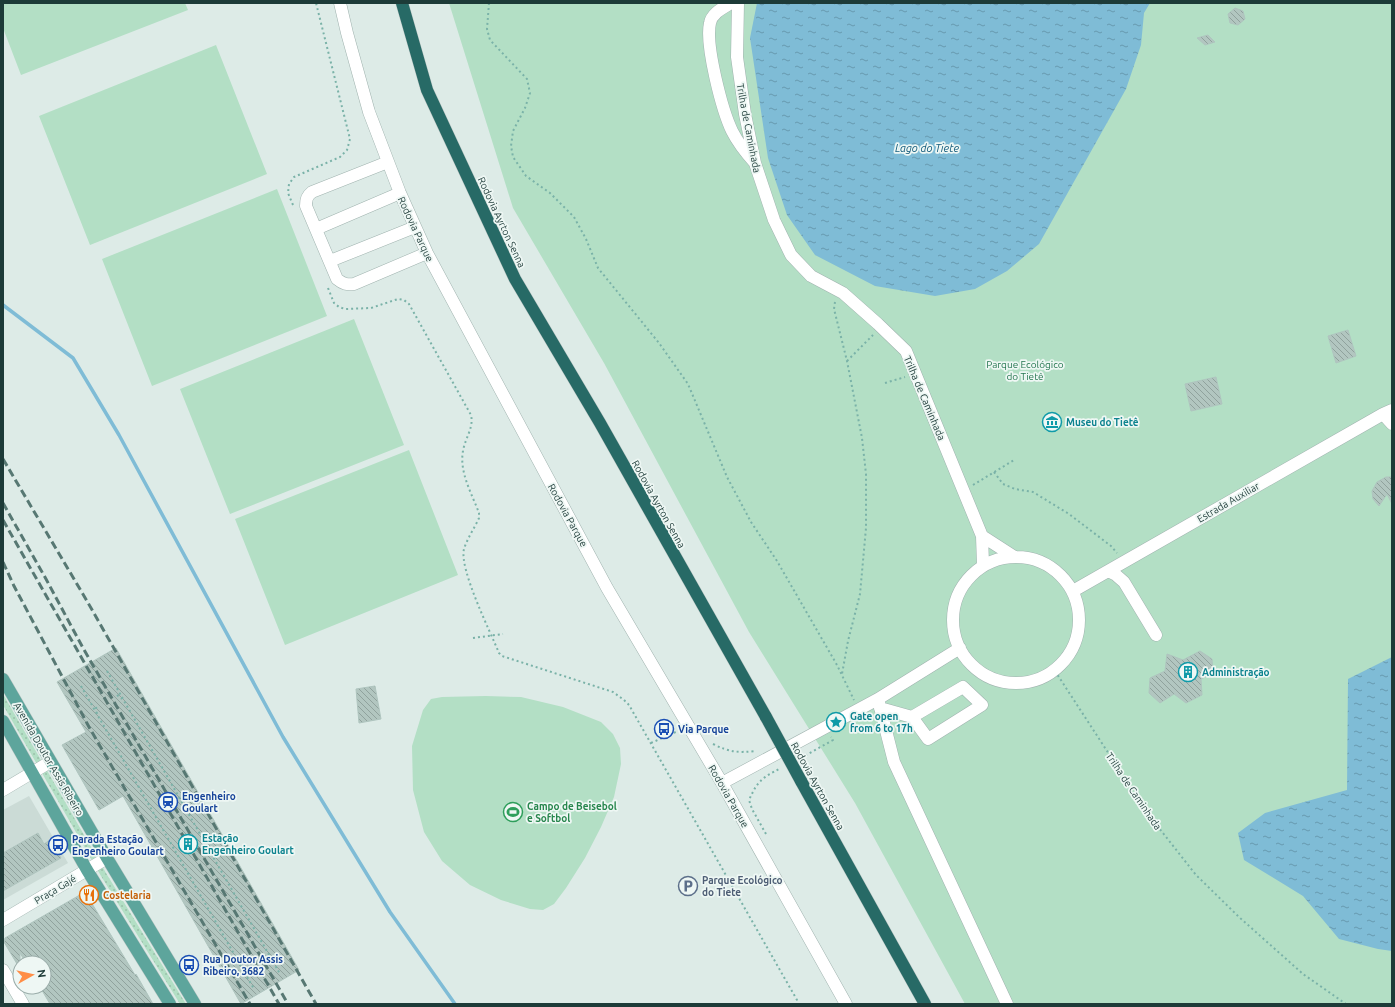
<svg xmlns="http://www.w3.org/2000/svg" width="1395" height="1007" font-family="Ubuntu,sans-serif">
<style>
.built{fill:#cbdbd6}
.grass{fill:url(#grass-dots)}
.green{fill:#b3dfc5}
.water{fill:url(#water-ripples)}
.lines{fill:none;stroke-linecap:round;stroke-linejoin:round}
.stream{stroke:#7fbcd6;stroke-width:3.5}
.building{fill:url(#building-back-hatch);stroke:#afc5bf}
.minor-casing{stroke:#a0b3af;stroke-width:13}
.major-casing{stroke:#c0c8c7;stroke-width:13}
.highway-casing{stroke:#c0c8c7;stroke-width:13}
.path{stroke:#7ab2a8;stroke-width:2;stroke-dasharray:2 3;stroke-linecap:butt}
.minor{stroke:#fff;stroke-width:12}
.major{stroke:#5da59c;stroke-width:12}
.highway{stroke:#276a66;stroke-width:12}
.rail{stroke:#577873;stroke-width:3;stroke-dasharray:8 4;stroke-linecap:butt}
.highway-bridge-casing{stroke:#c0c8c7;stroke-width:13;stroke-linecap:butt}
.highway-bridge{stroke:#276a66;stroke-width:12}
.labels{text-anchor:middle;stroke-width:3.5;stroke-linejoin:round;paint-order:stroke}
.street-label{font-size:10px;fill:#1d3b38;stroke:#eef7f4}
.park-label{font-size:10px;fill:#24764f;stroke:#eef7f4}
.culture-label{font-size:10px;font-weight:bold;fill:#0d838f;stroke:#eef7f4;text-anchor:start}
.transit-label{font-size:10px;font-weight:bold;fill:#164399;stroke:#eef7f4;text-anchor:start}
.leisure-label{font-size:10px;font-weight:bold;fill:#27864d;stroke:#eef7f4;text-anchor:start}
.service-label{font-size:10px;font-weight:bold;fill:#4e5e75;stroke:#eef7f4;text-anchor:start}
.food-label{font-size:10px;font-weight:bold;fill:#c56008;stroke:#eef7f4;text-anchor:start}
.water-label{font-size:11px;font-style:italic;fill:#135c7c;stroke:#eef7f4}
</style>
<defs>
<pattern id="grass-dots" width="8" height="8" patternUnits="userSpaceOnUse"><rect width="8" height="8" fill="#b3dfc5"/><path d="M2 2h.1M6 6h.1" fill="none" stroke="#9ac0aa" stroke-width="1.8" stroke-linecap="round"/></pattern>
<pattern id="water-ripples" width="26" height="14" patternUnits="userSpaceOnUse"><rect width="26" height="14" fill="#7fbcd6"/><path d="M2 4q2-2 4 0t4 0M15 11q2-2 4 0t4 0" fill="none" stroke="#679aaf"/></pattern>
<pattern id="building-back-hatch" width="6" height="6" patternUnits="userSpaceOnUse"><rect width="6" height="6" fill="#b2c6c0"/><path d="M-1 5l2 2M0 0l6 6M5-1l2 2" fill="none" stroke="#90a29d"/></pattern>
</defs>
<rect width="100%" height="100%" fill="#ddebe7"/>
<path class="built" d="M29,796L68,863L3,900V810Z"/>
<path class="grass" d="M3,694L106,873L186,1004H180L101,876L3,705Z"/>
<path class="green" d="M3,3H185L188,10L21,75L3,28Z
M449,3H1392V1004H965L855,803L749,632L604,363L513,208Z
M216,45L267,174L90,245L39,116Z
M277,189L327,316L152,386L102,259Z
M354,319L404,445L230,514L180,389Z
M409,450L458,575L285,645L235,519Z
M486,696L521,697L563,707L601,722L613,734L620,748L621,764L614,797L601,827L585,858L566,888L554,904L543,910L530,909L501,900L470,885L442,861L424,832L413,790L412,746L423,710L431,699L442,697Z"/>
<path class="water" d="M757,3H1150L1144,13L1141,45L1126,89L1039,244L1007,271L975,289L935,296L875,286L815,255L787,215L768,158L750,38Z
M1392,657V951L1378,949L1339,939L1303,896L1244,860L1238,833L1265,813L1347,790L1348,679Z"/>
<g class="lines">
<path class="stream" d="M3,305L73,358L119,435L283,737L390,912L455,1004"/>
</g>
<path class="building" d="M1235,8L1243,11L1245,19L1238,25L1230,23L1228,14Z
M1208,35L1215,42L1205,45L1197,38Z
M1348,330L1356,356L1336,363L1328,336Z
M1216,377L1222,404L1191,411L1185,384Z
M1386,477H1392V504L1387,494L1379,506L1373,499L1372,491L1377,482Z
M116,648L299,970L241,1004L123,796L99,810L62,745L86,732L57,682Z
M1200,651L1212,659L1213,673L1201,679L1202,695L1186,703L1174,694L1160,703L1149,693L1150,678L1165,671L1167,654L1183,660Z
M375,686L381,719L359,723L356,689Z
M38,833L44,844L50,840L61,858L3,891V853Z
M85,892L135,975L136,974L153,1004H50L40,987H44V963H26L20,953V969L4,942L5,938Z"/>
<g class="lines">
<g class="minor-casing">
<path id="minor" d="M340,3L347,33L369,112L400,193L427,253L607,588L722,783L846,1004
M731,3C723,8 712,13 710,23C705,45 722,110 732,131C738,143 746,153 755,163
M738,3L737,57L745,114L755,163L774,220L791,255L811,276L843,293L878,324L906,351L982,536L983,564
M388,162L312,192C307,196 306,199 306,206L337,279C343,284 347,285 354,284L427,253
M316,229L400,193
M330,261L415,227
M1383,414L1392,424
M982,536L1013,556
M953 620a63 63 0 1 1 126 0a63 63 0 1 1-126 0Z
M1108,571L1116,575L1124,582L1156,635
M1073,591L1383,414L1392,410
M878,699L894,762L1007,1004
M880,708L912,717L928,739L982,705L963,687L912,717
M722,783L878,699L960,648
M3,790L50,762
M3,920L107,858
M3,970L23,1004"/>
</g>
<g class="major-casing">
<path id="major" d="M3,679L107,858L195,1004
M3,721L87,870L170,1004"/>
</g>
<g class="highway-casing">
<path id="highway" d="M402,3L427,90L515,279L600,423L766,717
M801,781L925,1004"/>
</g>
<path class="path" d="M489,3L487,29L490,40L527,79L530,93L525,108L513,131L511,146L513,157L526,176L550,193L574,217L586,239L598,268L659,343L688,384L727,477L751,522L777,561L837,665L854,700
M293,205L288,193L289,184L294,177L340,157L347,150L350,139L316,3
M328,288L334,303L339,307L345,309L371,308L398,299L404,300L409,304L471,415C474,428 465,438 463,451C459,472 472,494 479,513V518C475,527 467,539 464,549C459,569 490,631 499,653L502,656L613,692L624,700L629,705L797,1000L798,1004
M835,302L834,309L847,361L862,438L866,474V528L860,594L848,641L842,674
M847,361L873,335
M885,383L905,377
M994,472L1003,484L1015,489L1033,492L1069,514L1111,546L1117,553
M973,485L1014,460
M473,638L503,634
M107,671L280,974
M1055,671L1148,814L1196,875L1239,917L1303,974L1346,1004
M81,686L254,989
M117,695L122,699
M96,707L97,714
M651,743L678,731
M713,744C729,752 738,753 755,751
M801,758L833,740L831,737
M766,834L752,809L749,800C758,780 762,778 781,768"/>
<use href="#minor" class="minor"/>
<use href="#major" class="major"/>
<use href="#highway" class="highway"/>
<path class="rail" d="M3,459L87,601L316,1004
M3,503L46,579L83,648L288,1004
M3,520L279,1004
M3,562L14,586L89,727L250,1004"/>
<g class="highway-bridge-casing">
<path id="highway-bridge" d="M766,717L801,781"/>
</g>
<use href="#highway-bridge" class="highway-bridge"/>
</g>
<defs>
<g id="museum-ring" transform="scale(1)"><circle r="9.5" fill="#eef7f4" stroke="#0f9aa8" stroke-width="1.5"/><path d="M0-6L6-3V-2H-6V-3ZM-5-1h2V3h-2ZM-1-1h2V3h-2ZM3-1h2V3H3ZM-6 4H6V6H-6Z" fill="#0f9aa8"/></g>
<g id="building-ring" transform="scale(1)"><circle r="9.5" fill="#eef7f4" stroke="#0f9aa8" stroke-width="1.5"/><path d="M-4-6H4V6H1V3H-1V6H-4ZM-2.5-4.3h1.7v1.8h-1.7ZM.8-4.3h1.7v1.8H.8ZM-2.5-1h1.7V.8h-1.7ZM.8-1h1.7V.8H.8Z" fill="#0f9aa8"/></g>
<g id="sight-ring" transform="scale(1)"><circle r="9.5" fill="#eef7f4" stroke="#0f9aa8" stroke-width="1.5"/><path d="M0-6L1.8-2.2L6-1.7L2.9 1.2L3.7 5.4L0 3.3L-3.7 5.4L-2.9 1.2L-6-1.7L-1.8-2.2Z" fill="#0f9aa8"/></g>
<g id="bus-ring" transform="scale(1)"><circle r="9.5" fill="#eef7f4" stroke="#1a4fb4" stroke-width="1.5"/><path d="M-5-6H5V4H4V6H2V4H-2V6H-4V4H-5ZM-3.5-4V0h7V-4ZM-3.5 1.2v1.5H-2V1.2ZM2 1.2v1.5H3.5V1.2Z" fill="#1a4fb4"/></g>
<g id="station-ring" transform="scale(1)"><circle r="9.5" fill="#eef7f4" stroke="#1a4fb4" stroke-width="1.5"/><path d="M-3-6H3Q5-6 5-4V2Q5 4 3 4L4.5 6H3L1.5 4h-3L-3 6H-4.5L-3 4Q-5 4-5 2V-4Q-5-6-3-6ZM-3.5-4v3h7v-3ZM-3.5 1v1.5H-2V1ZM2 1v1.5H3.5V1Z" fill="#1a4fb4"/></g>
<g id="stadium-ring" transform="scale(1)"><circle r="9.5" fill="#eef7f4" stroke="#2e9e5b" stroke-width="1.5"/><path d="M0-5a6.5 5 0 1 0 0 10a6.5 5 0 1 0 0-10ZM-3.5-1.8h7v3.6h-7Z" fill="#2e9e5b"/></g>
<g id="parking-ring" transform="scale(1)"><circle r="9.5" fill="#eef7f4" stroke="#5c6f8a" stroke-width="1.5"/><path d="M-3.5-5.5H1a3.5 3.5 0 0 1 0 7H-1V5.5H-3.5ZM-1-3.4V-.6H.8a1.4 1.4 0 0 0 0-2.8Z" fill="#5c6f8a"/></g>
<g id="restaurant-ring" transform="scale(1)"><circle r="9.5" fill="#eef7f4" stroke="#e8710a" stroke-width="1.5"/><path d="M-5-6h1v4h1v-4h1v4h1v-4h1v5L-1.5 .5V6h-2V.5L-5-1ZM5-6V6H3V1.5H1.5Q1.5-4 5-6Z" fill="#e8710a"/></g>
</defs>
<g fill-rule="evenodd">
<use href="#museum-ring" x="1052" y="422"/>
<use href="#building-ring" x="1188" y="672"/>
<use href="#sight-ring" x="836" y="722"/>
<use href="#bus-ring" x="664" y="729"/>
<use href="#station-ring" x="168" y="802"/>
<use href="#stadium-ring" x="513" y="812"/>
<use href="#building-ring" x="188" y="844"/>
<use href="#bus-ring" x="58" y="845"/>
<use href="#parking-ring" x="688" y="886"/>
<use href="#restaurant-ring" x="89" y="895"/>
<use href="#bus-ring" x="189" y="965"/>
</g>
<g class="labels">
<g class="street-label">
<text transform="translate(749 128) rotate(79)" y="4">Trilha de Caminhada</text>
<text transform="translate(502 222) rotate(65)" y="4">Rodovia Ayrton Senna</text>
<text transform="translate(416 229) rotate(65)" y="4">Rodovia Parque</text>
<text transform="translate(925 398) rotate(67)" y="4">Trilha de Caminhada</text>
<text transform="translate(1228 502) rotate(-30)" y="4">Estrada Auxiliar</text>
<text transform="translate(659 504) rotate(61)" y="4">Rodovia Ayrton Senna</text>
<text transform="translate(568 515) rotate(61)" y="4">Rodovia Parque</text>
<text transform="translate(49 759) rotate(60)" y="4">Avenida Doutor Assis Ribeiro</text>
<text transform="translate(818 786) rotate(61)" y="4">Rodovia Ayrton Senna</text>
<text transform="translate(1134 791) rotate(56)" y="4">Trilha de Caminhada</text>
<text transform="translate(729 796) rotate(60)" y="4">Rodovia Parque</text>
<text transform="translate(55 889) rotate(-31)" y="4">Praça Gajé</text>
</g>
<g class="park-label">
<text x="1025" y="368">Parque Ecológico<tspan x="1025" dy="12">do Tietê</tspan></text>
</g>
<g class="culture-label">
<text x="1066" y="426">Museu do Tietê</text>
<text x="1202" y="676">Administração</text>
<text x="850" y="720">Gate open<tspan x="850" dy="12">from 6 to 17h</tspan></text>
<text x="202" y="842">Estação<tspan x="202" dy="12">Engenheiro Goulart</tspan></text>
</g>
<g class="transit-label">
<text x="678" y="733">Via Parque</text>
<text x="182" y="800">Engenheiro<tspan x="182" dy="12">Goulart</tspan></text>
<text x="72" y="843">Parada Estação<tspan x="72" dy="12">Engenheiro Goulart</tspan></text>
<text x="203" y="963">Rua Doutor Assis<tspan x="203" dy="12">Ribeiro, 3682</tspan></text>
</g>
<g class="leisure-label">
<text x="527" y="810">Campo de Beisebol<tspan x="527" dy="12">e Softbol</tspan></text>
</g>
<g class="service-label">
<text x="702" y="884">Parque Ecológico<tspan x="702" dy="12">do Tiete</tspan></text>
</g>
<g class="food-label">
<text x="103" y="899">Costelaria</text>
</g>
<g class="water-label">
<text x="927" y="152">Lago do Tiete</text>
</g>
</g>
<rect width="1395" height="1007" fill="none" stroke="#1d3b38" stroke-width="8"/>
<g transform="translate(32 975) rotate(82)"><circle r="19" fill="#eef7f4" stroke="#9aaca9"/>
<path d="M0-3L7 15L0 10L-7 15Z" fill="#ff8e47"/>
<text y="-6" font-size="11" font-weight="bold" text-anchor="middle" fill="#1d3b38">N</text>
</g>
</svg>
